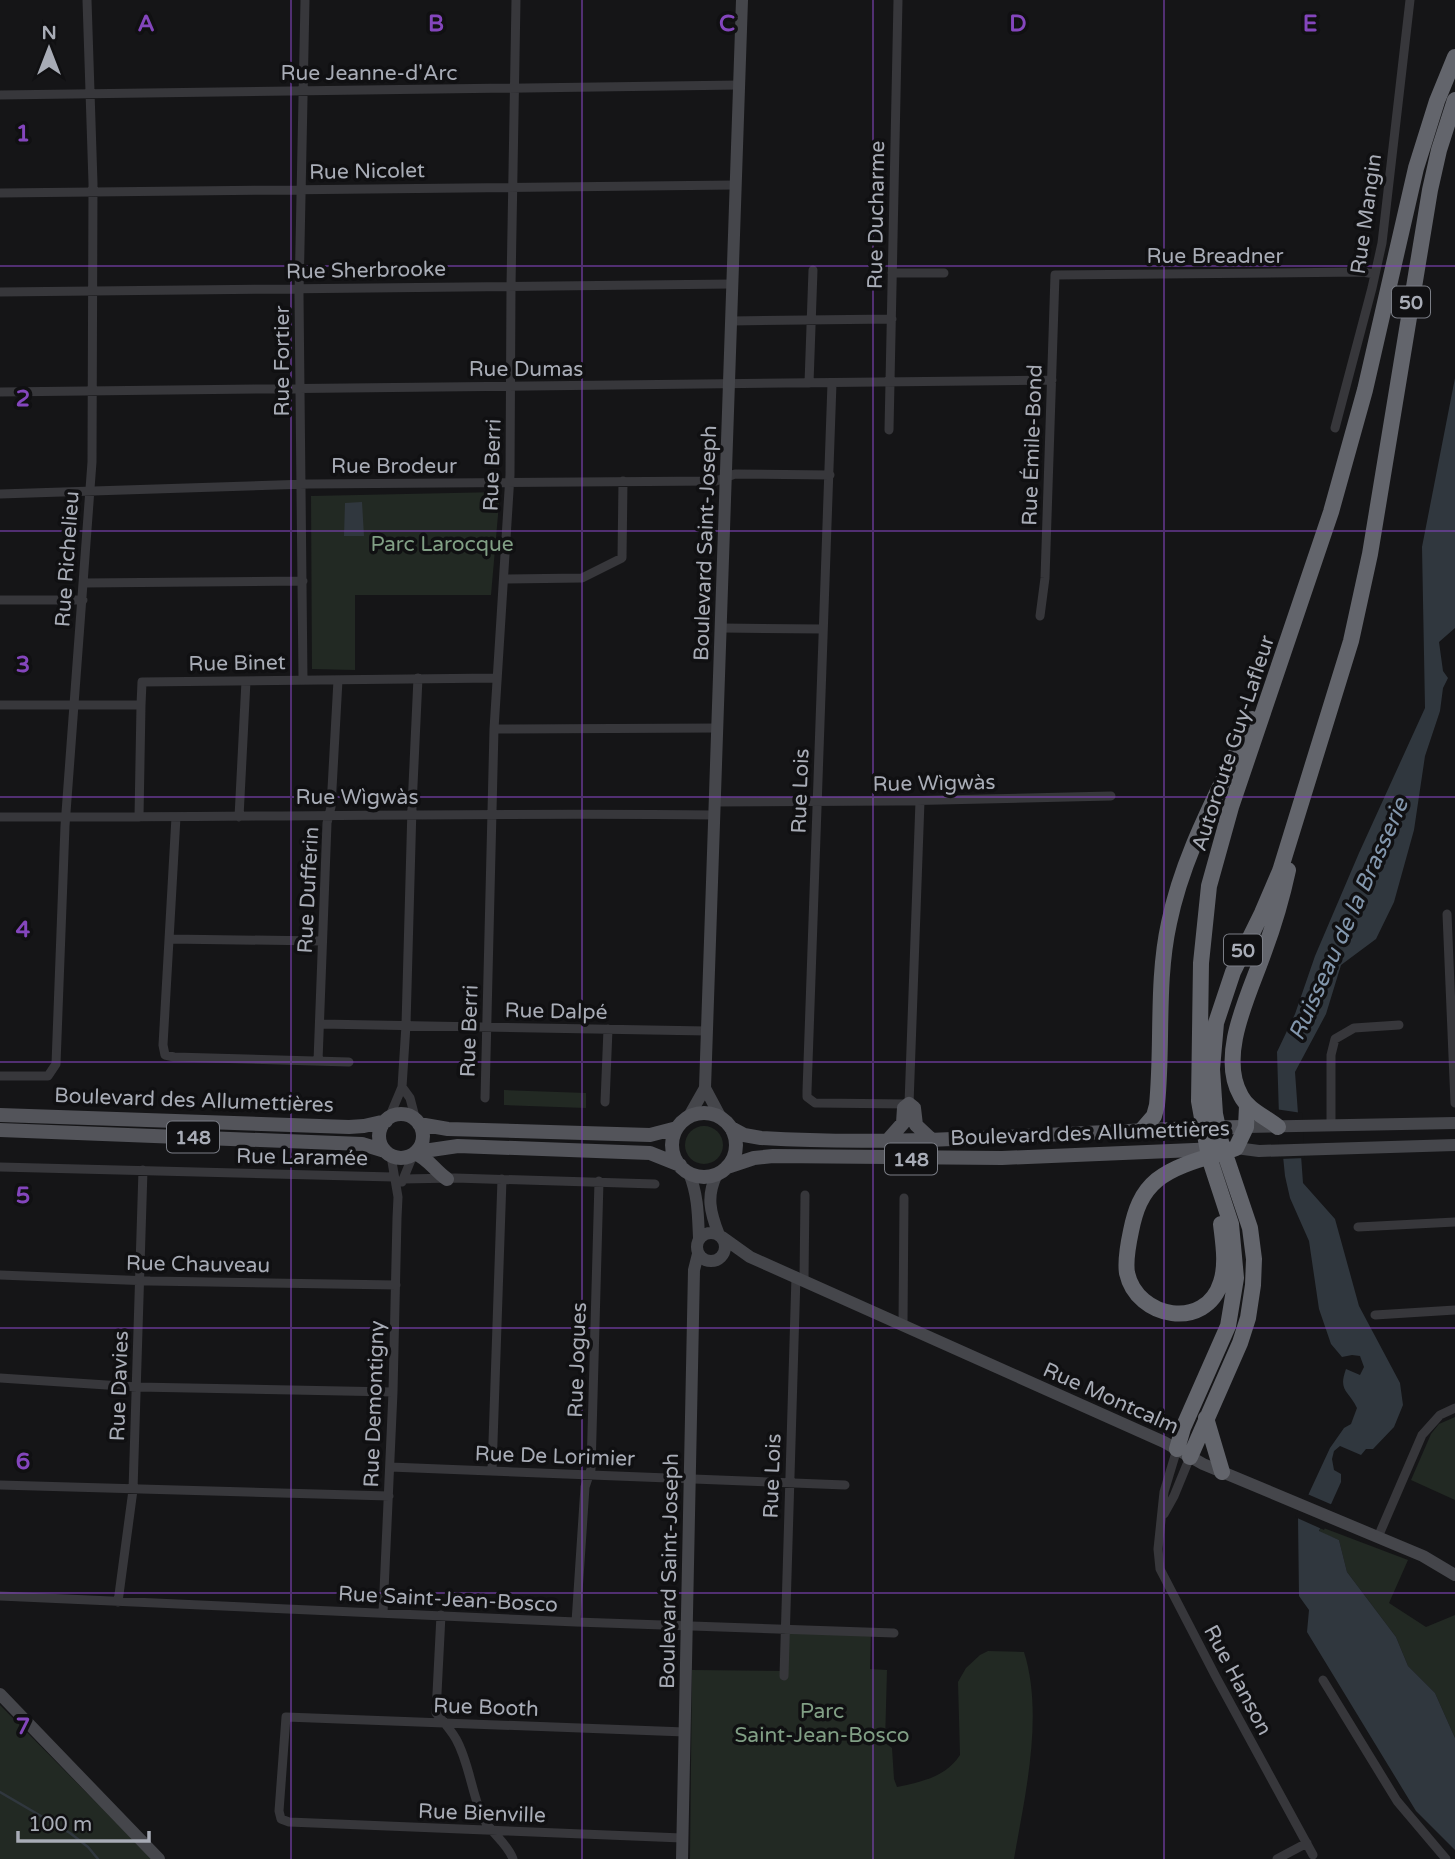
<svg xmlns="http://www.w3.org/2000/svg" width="1455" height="1859" font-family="'Varela Round',sans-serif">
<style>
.green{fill:#222923}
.water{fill:#30373e}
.pier{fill:#151517}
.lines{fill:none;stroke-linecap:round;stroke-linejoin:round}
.stream{stroke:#30373e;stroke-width:2.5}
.street{stroke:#37373b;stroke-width:9}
.secondary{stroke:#45464b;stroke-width:12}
.primary{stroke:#53545a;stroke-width:14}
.highway{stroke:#63656c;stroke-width:16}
.grid{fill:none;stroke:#8446bd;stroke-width:2;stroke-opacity:0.55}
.labels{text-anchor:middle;stroke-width:7;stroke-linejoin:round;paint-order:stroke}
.shield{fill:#101012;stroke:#7a7d85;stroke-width:2}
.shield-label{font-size:19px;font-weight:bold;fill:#a8acb6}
.street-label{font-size:21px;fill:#a8acb6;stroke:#101012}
.park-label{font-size:21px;fill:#819f85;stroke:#101012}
.water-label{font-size:23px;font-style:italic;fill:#8397ad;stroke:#101012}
.grid-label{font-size:23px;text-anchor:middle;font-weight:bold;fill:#8446bd;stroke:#101012;stroke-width:7;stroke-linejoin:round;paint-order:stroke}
</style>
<rect width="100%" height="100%" fill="#151517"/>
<path class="green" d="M500,492L491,595H355V670L312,669L311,496Z
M504,1090L586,1093V1108L504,1105Z
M685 1145a19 19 0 1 1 38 0a19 19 0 1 1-38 0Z
M1455,1417V1500L1411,1480L1431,1434L1439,1424Z
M1321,1527L1408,1560L1389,1603L1426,1627L1455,1615V1738L1435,1693L1408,1666L1396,1637L1347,1572L1339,1540L1319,1532Z
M785,1628L871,1631L870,1669L887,1670L885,1743L892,1748L894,1779L897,1787C921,1782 946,1777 960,1755L958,1682L966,1668L980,1655L988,1651L1024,1652C1044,1715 1025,1795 1014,1859H690L692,1670L784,1671Z
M0,1705L152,1859H0Z"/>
<path class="water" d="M1455,378V628L1439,642L1443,671L1448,678L1443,688L1440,711L1425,756L1414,830L1394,902L1376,939L1341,965L1326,1014L1295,1072L1303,1183L1335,1219L1359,1306L1400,1383L1403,1405L1394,1427L1373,1449H1366L1361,1455L1340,1446L1334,1451L1332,1459L1334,1470L1341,1474V1482L1319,1531L1339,1540L1347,1572L1396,1637L1408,1666L1435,1693L1455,1738V1850L1416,1811L1307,1632L1309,1610L1299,1596L1298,1517L1330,1448L1344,1428L1351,1424L1357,1408C1348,1390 1338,1391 1346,1369L1360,1375L1364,1367L1360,1356L1352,1355L1342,1357L1331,1344L1319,1309L1309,1241L1290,1198L1285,1176L1279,1116L1277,1052L1295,1014L1315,956L1359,853L1425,708L1422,547Z
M362,502L364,536H344L345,503Z"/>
<path class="pier" d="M1275,1109L1302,1113L1305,1158L1280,1159Z
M1305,1493L1335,1506L1324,1530L1295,1517Z"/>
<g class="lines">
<path class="stream" d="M0,1792L70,1833L88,1847L98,1859"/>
<path class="street" d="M0,95L739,85
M0,193L735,185
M892,273H944
M0,292L732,284
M731,321L892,319
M809,383L813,270
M832,383L807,1091V1097L815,1103L909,1104L920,801
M0,392L1052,380
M1335,428L1372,288L1382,243L1410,0
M889,430L898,0
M0,494L308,484L716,481L735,474L830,475
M504,579L582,578L622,558L623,481
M84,583L303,581
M0,600H83
M1040,616L1045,578L1055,275L1362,272L1375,274
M722,628L823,629
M303,680L299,295L305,0
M0,705H141L142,682L496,678
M494,729L718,728
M715,802L896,801L1111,796
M0,817C238,818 477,812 715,815
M139,817L141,705
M176,817L163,1045L165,1055L174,1057L349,1062
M239,817L246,681
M1447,914L1455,1103
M169,939L322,941
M320,1024L707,1031
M318,1061L327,823L331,807L338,680
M0,1076H48L56,1064L65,826L92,462L93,183L87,0
M402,1087L410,1098L416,1121
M485,1098L494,729L510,475L511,286L516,0
M605,1102L608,1029
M389,1118L402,1087L406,1025L412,807L418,678
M1331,1125V1055L1335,1039L1354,1028L1399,1025
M0,1167L393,1177
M403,1179L455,1178L655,1184
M402,1182L413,1155
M1358,1227L1455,1222
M0,1275L150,1281L396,1285
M804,1280L805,1195
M1375,1315L1455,1310
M903,1325L904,1198
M0,1378L137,1387L393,1392
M1177,1449L1164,1492L1158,1549L1160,1569L1216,1677L1313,1855
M390,1467L845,1485
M492,1471L502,1179
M0,1485L389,1496
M1164,1514L1174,1496L1190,1457
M1378,1537L1422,1435L1440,1415L1455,1408
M0,1596L576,1622L894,1633
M118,1602L133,1490L143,1170
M383,1613L393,1392L397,1218L398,1197L391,1156
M441,1615L436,1713C443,1721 451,1730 456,1739C469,1762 471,1791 482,1816C490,1833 507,1842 513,1859
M576,1622L585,1487L591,1469L599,1181
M784,1676L796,1276
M1323,1680L1397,1801L1446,1859
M682,1838L289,1822L281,1819L279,1811L286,1717L685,1732
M1277,1859L1307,1843"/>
<path class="secondary" d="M705,1088L721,1118
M688,1118L705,1088L742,0
M1246,1127L1455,1123
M1236,1148L1259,1151L1455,1145
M689,1173C698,1195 698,1215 699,1238
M717,1174C706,1196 710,1212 719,1235
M697 1247a14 14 0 1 1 28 0a14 14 0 1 1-28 0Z
M722,1237L750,1257L1164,1442L1203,1464L1423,1556L1455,1575
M0,1694L159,1859
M682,1859L694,1270L698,1254"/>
<path class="primary" d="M672 1145a32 32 0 1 1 64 0a32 32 0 1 1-64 0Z
M379 1136a22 22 0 1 1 44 0a22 22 0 1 1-44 0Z
M0,1115L349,1127L364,1126L386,1121
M419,1124L448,1129L650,1135L677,1128
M731,1128L744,1135L761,1138C923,1148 1084,1129 1246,1127
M0,1130L362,1144L385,1151
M888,1140L903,1123L904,1108L909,1104L914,1108L916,1125L932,1140
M417,1152L458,1146L650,1153L680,1165
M415,1153C429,1159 435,1171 447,1179
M727,1167L754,1158L773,1156L1002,1158L1218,1149"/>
<path class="highway" d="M1278,1127C1266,1117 1248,1110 1241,1096C1217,1055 1250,993 1264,952C1274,925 1282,898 1288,870
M1141,1131L1154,1116L1157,1105C1163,1045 1156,982 1169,923C1184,850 1222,786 1252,719
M1221,1224C1223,1242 1227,1264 1221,1282C1206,1331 1137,1319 1127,1273C1125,1260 1128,1245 1131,1231C1135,1211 1141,1193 1157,1180C1178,1163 1211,1157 1236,1148L1246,1127L1247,1106
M1206,1418L1222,1472
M1177,1449L1183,1428L1228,1326L1236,1278L1231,1224L1209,1157L1199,1101L1201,963L1209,886L1231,807L1331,512L1365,390L1416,168L1437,101L1455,57
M1190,1457L1240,1343L1248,1318L1253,1285L1254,1259L1250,1228L1221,1142L1215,1114L1212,1069L1216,1023L1233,972L1262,913L1280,871L1351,641L1370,554L1430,190L1439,150L1455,100"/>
</g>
<path class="grid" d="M291,0V1859M582,0V1859M873,0V1859M1164,0V1859M0,266H1455M0,531H1455M0,797H1455M0,1062H1455M0,1328H1455M0,1593H1455"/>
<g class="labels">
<g class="shield">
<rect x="1392" y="286.5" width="38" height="31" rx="5"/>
<rect x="1224" y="934.5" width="38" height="31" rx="5"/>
<rect x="167" y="1121.5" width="52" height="31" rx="5"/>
<rect x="885" y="1143.5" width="52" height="31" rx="5"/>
</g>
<g class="shield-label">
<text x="1411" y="309">50</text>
<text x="1243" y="957">50</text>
<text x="193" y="1144">148</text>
<text x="911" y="1166">148</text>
</g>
<g class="street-label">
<text x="369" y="80">Rue Jeanne-d'Arc</text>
<text transform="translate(367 171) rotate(-1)" y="7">Rue Nicolet</text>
<text transform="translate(1366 214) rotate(-82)" y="7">Rue Mangin</text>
<text transform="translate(876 215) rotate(-89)" y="7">Rue Ducharme</text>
<text x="1215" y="263">Rue Breadner</text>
<text transform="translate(366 270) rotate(-1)" y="7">Rue Sherbrooke</text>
<text transform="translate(282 361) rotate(-90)" y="7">Rue Fortier</text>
<text x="526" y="376">Rue Dumas</text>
<text transform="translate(1032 445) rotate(-88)" y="7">Rue Émile-Bond</text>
<text transform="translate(492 465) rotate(-88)" y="7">Rue Berri</text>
<text x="394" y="473">Rue Brodeur</text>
<text transform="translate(705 543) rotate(-88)" y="7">Boulevard Saint-Joseph</text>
<text transform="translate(67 559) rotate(-86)" y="7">Rue Richelieu</text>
<text transform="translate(237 663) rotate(-1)" y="7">Rue Binet</text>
<text transform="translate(1233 743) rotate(-72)" y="7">Autoroute Guy-Lafleur</text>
<text transform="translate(934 783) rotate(-1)" y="7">Rue Wìgwàs</text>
<text transform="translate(800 791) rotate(-88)" y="7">Rue Lois</text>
<text x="357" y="804">Rue Wìgwàs</text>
<text transform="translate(308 890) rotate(-87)" y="7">Rue Dufferin</text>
<text transform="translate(556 1011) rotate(1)" y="7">Rue Dalpé</text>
<text transform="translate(469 1031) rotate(-88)" y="7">Rue Berri</text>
<text transform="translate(194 1100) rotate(2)" y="7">Boulevard des Allumettières</text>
<text transform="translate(1090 1133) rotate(-2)" y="7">Boulevard des Allumettières</text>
<text transform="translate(302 1157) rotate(1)" y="7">Rue Laramée</text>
<text transform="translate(198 1264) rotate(1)" y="7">Rue Chauveau</text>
<text transform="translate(577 1360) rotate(-88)" y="7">Rue Jogues</text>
<text transform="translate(119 1386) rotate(-88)" y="7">Rue Davies</text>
<text transform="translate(1111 1398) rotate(24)" y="7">Rue Montcalm</text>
<text transform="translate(374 1404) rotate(-88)" y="7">Rue Demontigny</text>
<text transform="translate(555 1456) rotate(2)" y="7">Rue De Lorimier</text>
<text transform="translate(772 1476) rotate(-88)" y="7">Rue Lois</text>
<text transform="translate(669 1571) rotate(-89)" y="7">Boulevard Saint-Joseph</text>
<text transform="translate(448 1599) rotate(3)" y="7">Rue Saint-Jean-Bosco</text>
<text transform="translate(1238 1680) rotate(62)" y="7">Rue Hanson</text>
<text transform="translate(486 1707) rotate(2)" y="7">Rue Booth</text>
<text transform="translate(482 1813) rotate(2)" y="7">Rue Bienville</text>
</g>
<g class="park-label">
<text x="442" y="551">Parc Larocque</text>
<text x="822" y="1718">Parc<tspan x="822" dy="24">Saint-Jean-Bosco</tspan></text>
</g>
<g class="water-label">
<text transform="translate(1348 919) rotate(-66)" y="8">Ruisseau de la Brasserie</text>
</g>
</g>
<g class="grid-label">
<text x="146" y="31">A</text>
<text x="436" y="31">B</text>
<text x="727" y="31">C</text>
<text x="1018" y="31">D</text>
<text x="1310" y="31">E</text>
<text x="23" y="141">1</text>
<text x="23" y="406">2</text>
<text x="23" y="672">3</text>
<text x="23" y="937">4</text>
<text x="23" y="1203">5</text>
<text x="23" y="1469">6</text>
<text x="23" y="1734">7</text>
</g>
<g transform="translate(49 49)" stroke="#101012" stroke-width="5" paint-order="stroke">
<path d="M0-5L12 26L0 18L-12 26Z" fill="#a8acb6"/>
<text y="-10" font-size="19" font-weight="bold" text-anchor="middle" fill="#a8acb6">N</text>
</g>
<path d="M18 1831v10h131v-10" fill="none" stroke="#a8acb6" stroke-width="3.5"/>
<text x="28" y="1831" font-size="21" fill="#a8acb6" stroke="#101012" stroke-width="5" paint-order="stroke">100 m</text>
</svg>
